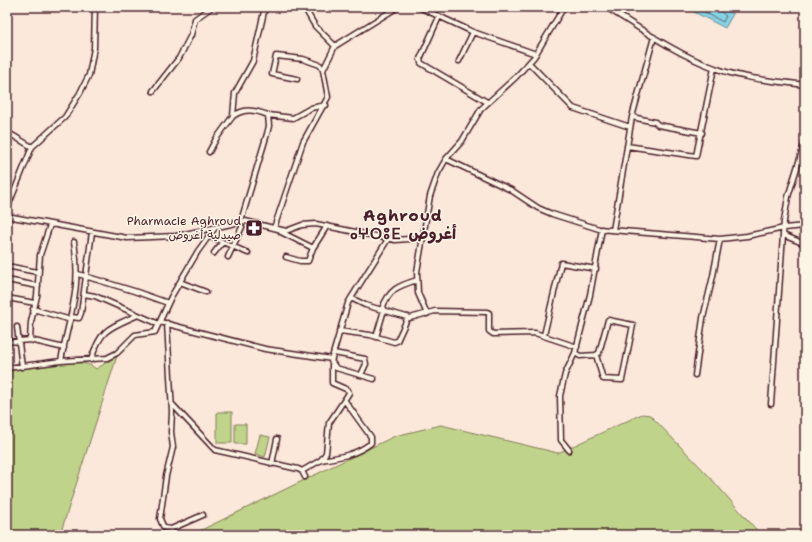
<svg xmlns="http://www.w3.org/2000/svg" width="812" height="542" font-family="'Shantell Sans','Playpen Sans Arabic','Noto Sans Tifinagh',sans-serif">
<style>
.green{fill:#bfd48a;stroke:#847a5a}
.water{fill:#85d3e3;stroke:#6d8b99}
.lines{fill:none;stroke-linecap:round;stroke-linejoin:round}
.shore{stroke:#626775;stroke-width:1}
.street-casing{stroke:#4a1f2b;stroke-width:7}
.street{stroke:#fcf5e5;stroke-width:4}
.labels{text-anchor:middle;stroke-width:3;stroke-linejoin:round;paint-order:stroke}
.poi-label{font-size:12px;fill:#4a1f2b;stroke:#fcf5e5;text-anchor:end}
.district-label{font-size:16px;font-weight:bold;letter-spacing:1px;fill:#4a1f2b;stroke:#fcf5e5}
</style>
<rect width="100%" height="100%" fill="#fbe8da"/>
<filter id="ink" filterUnits="userSpaceOnUse"><feTurbulence type="fractalNoise" baseFrequency=".025" numOctaves="2"/><feDisplacementMap in="SourceGraphic" scale="8" xChannelSelector="R" yChannelSelector="G"/><feConvolveMatrix kernelMatrix="1 2 1 2 8 2 1 2 1" color-interpolation-filters="sRGB"/></filter>
<g filter="url(#ink)">
<path class="green" d="M117,356L60,535H7V371C28,368 81,354 96,369Z
M217,412H232V443H217Z
M642,414L650,415L707,474L761,535H191L395,436L441,425L558,453Z
M235,424H246V444H235Z
M260,435L270,437L265,457L255,454Z"/>
<path class="water" d="M694,7H720L733,14L725,28L692,11Z"/>
<g class="lines">
<path class="shore" d="M697,7L699,9L723,22L726,16L720,11L719,7"/>
<g class="street-casing">
<path id="street" d="M304,7L315,26L335,46
M419,7L473,32L536,54
M606,7C641,29 676,54 715,68C743,79 775,81 805,85
M439,17L420,59L421,63L487,102
M459,61L473,32
M529,63L573,108L630,127
M323,70L335,46L398,7
M153,91L179,58L191,35L195,19L212,7
M268,115L293,118L311,108L326,105
M632,117L655,122L658,125L702,133
M7,132L32,147
M627,146L696,156L714,68
M209,152L216,139L233,116
M446,159L511,190L538,208L552,214L599,229L720,239L747,236L784,228L805,226
M7,209L32,147L65,117L80,93L89,75L94,48L95,7
M7,216L127,238L176,236L245,221L286,231L302,225L316,224L395,240L423,238
M241,221L267,134L269,126L268,115C255,110 245,108 233,116L235,93L253,61L265,7
M274,228L303,142L328,97L323,70L320,65L303,59L276,56L272,74L297,79
M613,230L632,117L654,37
M281,232L313,248L327,226
M783,235L805,244
M209,236L248,253
M214,253L222,243
M228,257L242,227
M286,257L300,261H308L313,248
M7,266L37,272
M78,274L134,291L168,303
M7,280L38,286
M180,282L206,292
M84,294L95,296L159,324
M7,298L35,303
M351,298L365,305L410,318L435,311L487,312L489,313V331L493,334L535,333L577,347
M33,309L71,320
M382,309C389,289 398,286 417,280
M427,314L418,293L417,272L430,196L438,173L446,159L462,141L481,109L516,77L534,57L564,7
M72,317L79,318L81,313L92,232
M608,320L633,325L622,380L603,379L596,355L599,353Z
M160,322L265,349L332,359
M167,323L172,412L171,432L173,447L166,476L160,519L164,528L171,529L203,515
M17,327L22,367
M339,331L370,335L394,342L397,341L408,317
M544,335L561,263L596,269
M376,337L384,310
M30,340L31,322L37,296L40,255L50,225
M7,342L30,340L64,348
M334,353L365,359L366,364L361,375
M575,353L580,356L596,355
M91,360C101,328 109,328 138,315
M61,361C69,315 82,291 74,242
M7,368L61,361L107,358L117,353L135,335L155,332L171,297L198,251L214,229
M695,375L703,318L713,276L720,239
M374,379L336,368L331,361L348,303L388,239
M172,404L215,450L298,469L302,471L305,477
M771,404L784,221L788,197L805,142
M569,450L561,440L560,396L565,374L575,353L590,295L602,229
M321,460C340,457 356,455 371,443V437L345,401
M272,464L277,439
M302,471L321,460L326,453L329,423L349,393L348,390L332,383V365"/>
</g>
<use href="#street" class="street"/>
</g>
</g>
<defs>
<g id="pharmacy-square" transform="scale(0.9)"><rect x="-9" y="-9" width="18" height="18" rx="4" fill="#4a1f2b" stroke="#fcf5e5"/><path d="M-2-6h4v4h4v4h-4v4h-4v-4h-4v-4h4Z" fill="#fff"/></g>
</defs>
<g fill-rule="evenodd">
<use href="#pharmacy-square" x="254" y="228"/>
</g>
<g class="labels">
<g class="poi-label">
<text x="241" y="225">Pharmacie Aghroud<tspan x="241" dy="14">صيدلية أغروض</tspan></text>
</g>
<g class="district-label">
<text x="403" y="221">Aghroud<tspan x="403" dy="18">ⴰⵖⵔⵓⴹ أغروض</tspan></text>
</g>
</g>
<rect width="812" height="542" fill="none" stroke="#fcf5e5" stroke-width="24"/>
<rect x="12" y="12" width="788" height="518" fill="none" stroke="#4a1f2b" stroke-width="1.5" filter="url(#ink)"/>
</svg>
